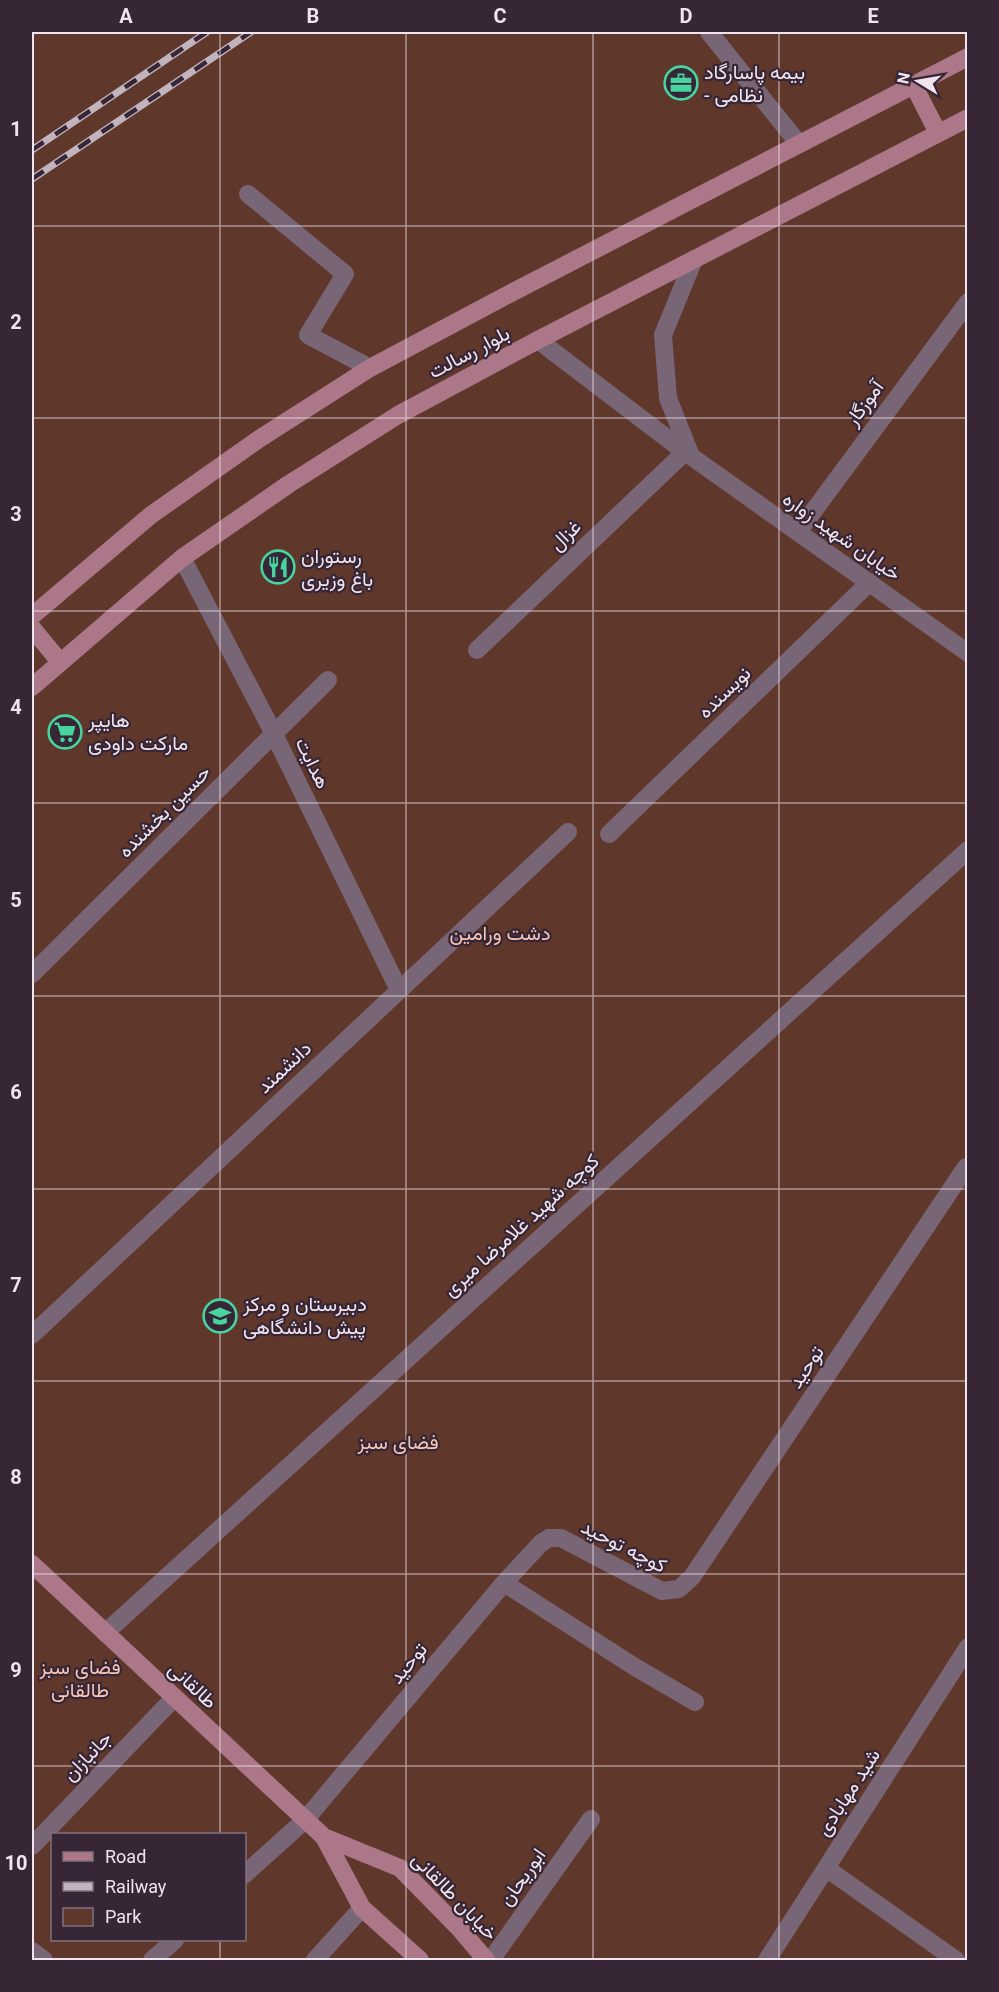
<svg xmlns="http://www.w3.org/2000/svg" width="999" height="1992" font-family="Roboto,Vazirmatn,sans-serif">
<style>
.green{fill:#60372b;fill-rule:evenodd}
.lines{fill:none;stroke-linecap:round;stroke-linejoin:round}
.minor{stroke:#786576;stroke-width:18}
.major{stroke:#ac7789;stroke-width:18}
.rail-casing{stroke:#c1b4bf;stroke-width:7}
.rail{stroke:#372635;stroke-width:4.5;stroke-dasharray:14;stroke-linecap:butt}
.grid{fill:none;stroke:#f0e4ee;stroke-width:1.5;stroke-opacity:0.55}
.labels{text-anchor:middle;stroke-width:4.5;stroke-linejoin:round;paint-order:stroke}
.poi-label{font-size:20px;fill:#f0e4ee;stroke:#372635;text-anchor:start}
.street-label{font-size:20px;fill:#f0e4ee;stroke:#372635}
.park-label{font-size:20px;fill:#f8c5b6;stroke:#372635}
.neatline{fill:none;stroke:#f0e4ee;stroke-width:2}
.grid-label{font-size:20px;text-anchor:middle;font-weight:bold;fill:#f0e4ee}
</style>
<rect width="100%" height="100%" fill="#372635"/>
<path class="green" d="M32,32H967V1960H32ZM52,1834H244V1940H52Z"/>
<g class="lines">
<path class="minor" d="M709,32L799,144
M248,194L345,274L308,335L370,368
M538,340L685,452L968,653
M691,456L668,398L663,335L694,259
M798,532L968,302
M182,558L274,734L399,990
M477,650L685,452
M609,834L870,582
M32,974L328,680
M32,1335L568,832
M504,1583L635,1667L695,1702
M105,1633L968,850
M32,1846L174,1698
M826,1868L956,1960
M244,1875L305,1820L504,1583L541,1543L549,1538H561L662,1591L679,1589L692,1577L966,1167
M32,1951L44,1960
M152,1960L175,1940
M315,1960L362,1908
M491,1960L591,1819
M767,1960L968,1647"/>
<path class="major" d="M913,84L938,133
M32,616L151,515L259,439L370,368L513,292L968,57
M32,628L60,662
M32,687L182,558L289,484L398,415L538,340L968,118
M32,1564L324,1837L362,1908L420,1960
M324,1837L400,1868L459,1928L486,1960"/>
<g class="rail-casing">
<path id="rail" d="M32,150L207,32
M32,179L251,32"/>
</g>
<use href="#rail" class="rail"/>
</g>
<path class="grid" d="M220,32V1834M406,32V1960M593,32V1960M779,32V1960M32,226H968M32,418H968M32,611H968M32,803H968M32,996H968M32,1189H968M32,1381H968M32,1574H968M32,1766H968M220,1940V1960"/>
<defs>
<g id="office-ring" transform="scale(1.725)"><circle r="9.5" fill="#372635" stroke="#47d49e" stroke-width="1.5"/><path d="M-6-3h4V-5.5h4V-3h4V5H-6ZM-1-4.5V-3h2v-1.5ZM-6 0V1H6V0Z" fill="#47d49e"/></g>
<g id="restaurant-ring" transform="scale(1.725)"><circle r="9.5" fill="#372635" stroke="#47d49e" stroke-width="1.5"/><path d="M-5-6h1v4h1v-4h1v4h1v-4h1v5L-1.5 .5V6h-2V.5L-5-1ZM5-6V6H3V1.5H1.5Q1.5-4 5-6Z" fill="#47d49e"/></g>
<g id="supermarket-ring" transform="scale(1.725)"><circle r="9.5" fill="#372635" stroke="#47d49e" stroke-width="1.5"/><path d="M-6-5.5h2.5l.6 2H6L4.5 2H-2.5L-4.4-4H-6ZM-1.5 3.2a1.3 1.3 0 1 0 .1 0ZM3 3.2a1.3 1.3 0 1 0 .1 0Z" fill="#47d49e"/></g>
<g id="school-ring" transform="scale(1.725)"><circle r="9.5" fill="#372635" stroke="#47d49e" stroke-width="1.5"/><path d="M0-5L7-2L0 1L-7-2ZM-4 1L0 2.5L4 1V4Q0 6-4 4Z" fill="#47d49e"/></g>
</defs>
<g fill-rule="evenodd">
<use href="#office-ring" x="681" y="83"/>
<use href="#restaurant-ring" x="278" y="567"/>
<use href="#supermarket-ring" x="65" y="732"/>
<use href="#school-ring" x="220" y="1316"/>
</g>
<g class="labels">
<g class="poi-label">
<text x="704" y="79">بیمه پاسارگاد<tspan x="704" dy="23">- نظامی</tspan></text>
<text x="301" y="563">رستوران<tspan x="301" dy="23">باغ وزیری</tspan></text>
<text x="88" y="727">هایپر<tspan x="88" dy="23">مارکت داودی</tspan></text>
<text x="243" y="1311">دبیرستان و مرکز<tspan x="243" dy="23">پیش دانشگاهی</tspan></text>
</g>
<g class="street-label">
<text transform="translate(469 352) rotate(-28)" y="7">بلوار رسالت</text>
<text transform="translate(864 403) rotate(-54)" y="7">آموزگار</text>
<text transform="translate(565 535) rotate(-44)" y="7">غزال</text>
<text transform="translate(842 536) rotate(35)" y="7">خیابان شهید زواره</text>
<text transform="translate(724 692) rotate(-44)" y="7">نویسنده</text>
<text transform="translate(313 763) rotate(64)" y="7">هدایت</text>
<text transform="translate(164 811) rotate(-45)" y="7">حسین بخشنده</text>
<text transform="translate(284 1067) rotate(-43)" y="7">دانشمند</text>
<text transform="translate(521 1225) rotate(-42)" y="7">کوچه شهید غلامرضا میری</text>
<text transform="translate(806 1367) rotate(-56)" y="7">توحید</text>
<text transform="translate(624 1546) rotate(27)" y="7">کوچه توحید</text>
<text transform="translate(408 1663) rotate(-50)" y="7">توحید</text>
<text transform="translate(193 1685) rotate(43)" y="7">طالقانی</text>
<text transform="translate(87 1756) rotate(-46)" y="7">جانبازان</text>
<text transform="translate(848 1792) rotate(-57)" y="7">شید مهابادی</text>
<text transform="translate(522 1877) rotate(-55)" y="7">ابوریحان</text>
<text transform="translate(455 1896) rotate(46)" y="7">خیابان طالقانی</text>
</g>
<g class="park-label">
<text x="500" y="940">دشت ورامین</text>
<text x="398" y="1449">فضای سبز</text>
<text x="80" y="1674">فضای سبز<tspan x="80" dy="23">طالقانی</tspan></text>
</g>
</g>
<rect width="999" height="1992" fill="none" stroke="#372635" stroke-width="66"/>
<rect x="51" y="1833" width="195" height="108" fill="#372635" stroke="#81727f" stroke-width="1.5"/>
<rect x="63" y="1852" width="30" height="9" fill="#ac7789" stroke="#81727f" stroke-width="1.5"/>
<text x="105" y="1863" font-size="18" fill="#f0e4ee">Road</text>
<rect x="63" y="1882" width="30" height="9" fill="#c1b4bf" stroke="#81727f" stroke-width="1.5"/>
<text x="105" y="1893" font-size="18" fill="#f0e4ee">Railway</text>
<rect x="63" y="1908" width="30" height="18" fill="#60372b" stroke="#81727f" stroke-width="1.5"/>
<text x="105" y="1923" font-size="18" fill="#f0e4ee">Park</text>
<g transform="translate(918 81) rotate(281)" stroke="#372635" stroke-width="4.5" paint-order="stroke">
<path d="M0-4.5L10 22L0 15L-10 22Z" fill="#f0e4ee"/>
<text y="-9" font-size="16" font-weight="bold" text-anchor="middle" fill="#f0e4ee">N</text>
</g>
<rect x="33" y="33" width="933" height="1926" class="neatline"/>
<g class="grid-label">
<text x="126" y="23">A</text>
<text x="313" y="23">B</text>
<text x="500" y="23">C</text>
<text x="686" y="23">D</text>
<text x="873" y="23">E</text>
<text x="16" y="136">1</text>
<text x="16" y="329">2</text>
<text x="16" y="521">3</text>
<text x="16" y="714">4</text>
<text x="16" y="907">5</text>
<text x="16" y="1099">6</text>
<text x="16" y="1292">7</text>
<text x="16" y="1484">8</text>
<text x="16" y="1677">9</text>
<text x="16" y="1870">10</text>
</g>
</svg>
